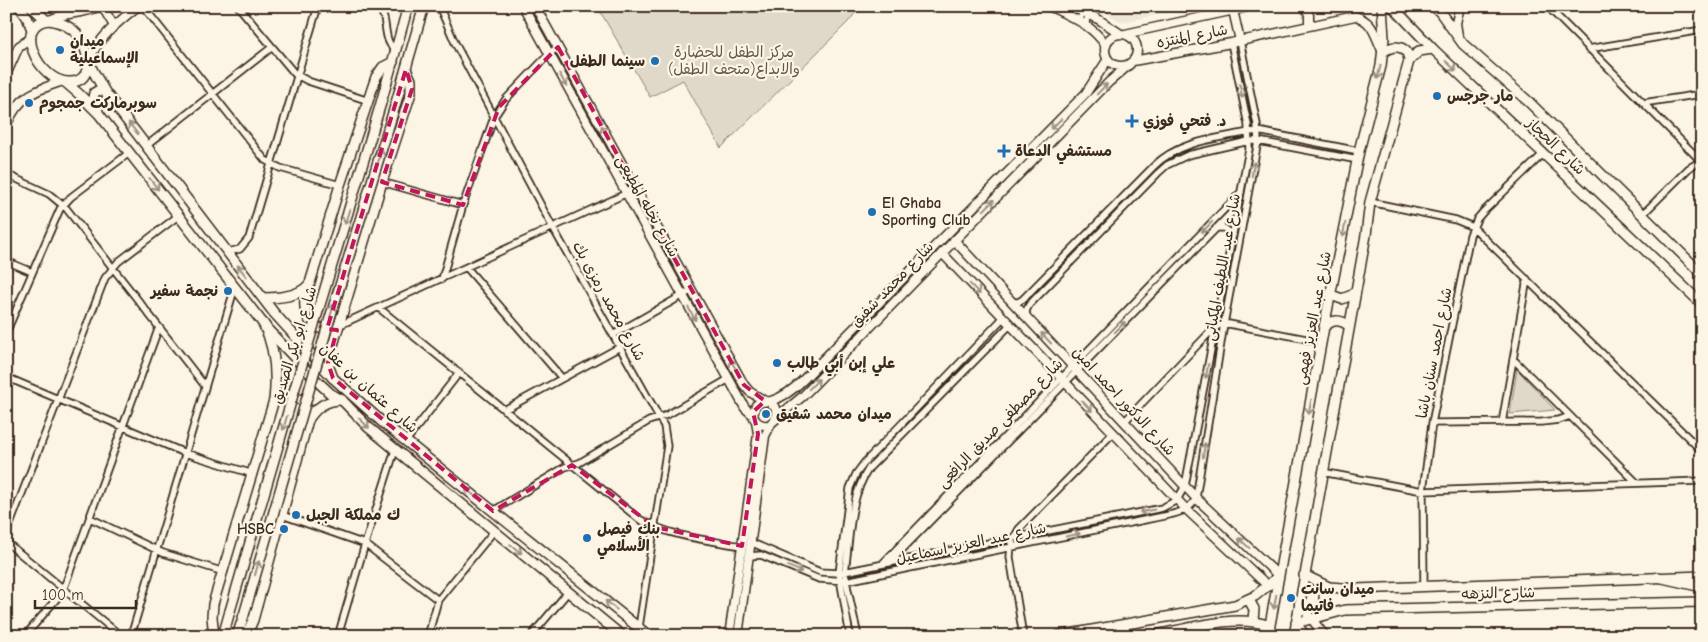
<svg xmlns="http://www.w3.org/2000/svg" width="1708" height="642" font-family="'Comic Neue','Playpen Sans Arabic',sans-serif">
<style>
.built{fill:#eee6d6}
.green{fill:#e0d8c8;stroke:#8e8173}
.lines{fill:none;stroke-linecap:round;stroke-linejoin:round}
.minor-casing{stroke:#3b2a1e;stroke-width:9}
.tertiary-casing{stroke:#3b2a1e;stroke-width:11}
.secondary-casing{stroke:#3b2a1e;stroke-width:12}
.primary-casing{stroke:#3b2a1e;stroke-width:12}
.minor{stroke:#fcf5e5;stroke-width:5.5}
.tertiary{stroke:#fcf5e5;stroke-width:8}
.secondary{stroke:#fcf5e5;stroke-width:9}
.primary{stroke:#fcf5e5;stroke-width:9}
.primary-bridge-casing{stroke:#3b2a1e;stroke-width:12;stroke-linecap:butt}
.primary-bridge{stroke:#fcf5e5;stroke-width:9}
.oneway{stroke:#9c9082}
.marked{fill:none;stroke:#c2185b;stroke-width:4;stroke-dasharray:10 6;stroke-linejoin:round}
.poi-dot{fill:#1f6fb2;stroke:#fcf5e5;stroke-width:2}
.labels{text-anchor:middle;stroke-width:4.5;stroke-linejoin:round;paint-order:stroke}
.street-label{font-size:15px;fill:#3b2a1e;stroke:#fcf5e5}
.poi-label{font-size:15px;font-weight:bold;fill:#3b2a1e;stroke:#fcf5e5;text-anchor:start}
.park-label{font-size:15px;fill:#645648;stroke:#fcf5e5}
</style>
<rect width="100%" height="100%" fill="#fcf5e5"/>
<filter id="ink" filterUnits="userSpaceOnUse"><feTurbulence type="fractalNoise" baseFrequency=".02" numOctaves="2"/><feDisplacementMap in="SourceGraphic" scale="10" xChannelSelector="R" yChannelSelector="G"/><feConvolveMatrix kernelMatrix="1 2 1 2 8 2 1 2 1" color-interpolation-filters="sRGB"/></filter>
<g filter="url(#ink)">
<path class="built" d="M1101,6H1195L1133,20L1120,21L1109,15Z"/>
<path class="green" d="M597,6H861L848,22L721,148L683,80L650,97Z
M1517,369L1555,410L1510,414Z"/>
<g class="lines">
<g class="minor-casing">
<path id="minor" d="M143,6L265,160L280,168L340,185
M238,6L295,74L308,81L369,101
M376,6C391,16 380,40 396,50
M439,6L456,45L553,228L664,426L667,446L639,627
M1547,6L1702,162
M1079,21L1086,6
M1085,24L1093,6
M1588,49L1702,30
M1643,103L1702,94
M146,146L271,48
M6,174L49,194L66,208L205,386
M382,182L463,205
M1370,202L1456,220L1473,227L1702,451
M1642,215L1689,168L1702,160
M1216,228H1224L1233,235
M228,252L240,249L249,238L318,6
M6,261L32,272
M467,268L561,377
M442,279L463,205L494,117L506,99L549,54L558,47
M1012,302H1018L1023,299L1154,166C1179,141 1215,139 1249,132L1258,131L1359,151
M379,308L639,519C670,537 707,540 742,546
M1027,318L1026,311L1029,305L1158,173L1167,165L1188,155L1249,141H1258L1358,160
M338,326L636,189
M6,333L60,209L71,197L129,153
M613,335L692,290
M1513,359L1637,483
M6,377L185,453L253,474
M504,410L620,347
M1124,422L1211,331L1219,325L1229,324L1322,342
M1432,423L1542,422L1559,420L1570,416
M1502,423L1527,279
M406,441L459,373
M1322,472L1423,491L1702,481
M493,511L565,467L579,463L649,421L667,415L729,379
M282,515L365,544L438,600
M90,518L163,553L224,572
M6,535L105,278L118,262L178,216
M6,542L121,636
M750,542L820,572L839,573L1162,508L1177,500L1185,486L1249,149L1248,125L1231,43
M749,556L761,555L819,579L846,581L1164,516C1177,513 1190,511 1196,498L1224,324L1258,141L1257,124L1240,41
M890,562L1238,206
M883,563L1241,192
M1424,587L1423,491L1432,423L1470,235L1477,219L1483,212L1544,153
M25,636L58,597L65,585L159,327
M131,636L235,287
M338,636L365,544L395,450
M428,636L438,600L494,531
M531,636L568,592
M850,636L839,573L850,488L856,474L865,462L1003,318
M858,636L846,581L845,572C850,537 849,498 869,468L1010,325
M1023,636L1010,557C1010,546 1013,538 1019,529L1113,433"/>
</g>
<g class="tertiary-casing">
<path id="tertiary" d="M102,6L114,26
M523,6L745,408L753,415
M535,6L744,385L750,392L765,401
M1049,6C1071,17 1092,24 1106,46
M1071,6L1098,19L1121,34
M1305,6L1309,15V26
M1233,10L1240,41
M50,20C66,11 84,15 100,6
M1105 50a16 16 0 1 1 32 0a16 16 0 1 1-32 0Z
M1125,34L1253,6
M1458,36L1456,23L1460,6
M1133,61L1231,43L1355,16C1374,21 1375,37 1383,52
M88,62C98,38 118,22 138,6
M6,75L19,46L31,38
M6,126C19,96 33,91 63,81
M954,240L1196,498L1279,576
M942,253L1186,509L1268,586
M769,402L776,408V419L769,425C761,426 755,423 753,415L756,405C761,401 765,402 771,401C784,397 794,389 803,380L1086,93L1108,59
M777,415L786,410L803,396L1109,82L1130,64
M1299,603L1325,636
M1296,623L1306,636
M729,636L758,434L756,421
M738,636L765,436L771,424"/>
</g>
<g class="secondary-casing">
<path id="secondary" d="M19,6L27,17L32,30
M31,6L46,20
M50,20C60,22 70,26 77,34C89,47 96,83 69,82C38,82 11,22 50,20Z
M1383,52C1394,44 1408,45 1409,61
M88,62L105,92L274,313L333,378L382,422L649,636
M65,82L79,94L99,114L269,331L317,381L331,394L342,400L368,427L622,636
M98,109L93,98L94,93L99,90L105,92
M1331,295L1342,299L1352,295L1356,290
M1324,327C1333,319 1340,319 1349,326
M1304,575L1329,587L1356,589L1702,576
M1329,587C1321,596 1323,606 1333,612
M1249,600L1254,609L1253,621
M1296,623L1345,610L1702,602
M1058,636L1235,605L1255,596L1279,576
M1151,636C1188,629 1235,613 1270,626
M1268,636L1324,327L1359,151L1381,66L1384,38L1382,6
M1294,636L1366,235L1370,202L1409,61L1419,51L1433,49"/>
</g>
<g class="primary-casing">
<path id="primary" d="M1392,6L1433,49L1702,304
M1433,6L1440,12L1463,44L1529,102L1702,274
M381,103L408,6
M395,106L424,6
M307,287C301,309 307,334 334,328
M263,298C278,298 301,297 310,283L340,185L376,77L383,67L393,62
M333,378L329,367L330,355L382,182L411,93V80L406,69
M274,400C287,391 302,396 308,410
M1658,577L1702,587
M214,636L212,617L213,604L274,400C277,374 275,347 263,323
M223,636L230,611
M237,636L244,615
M246,636L253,620L308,420C316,407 326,400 342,400"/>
</g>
<use href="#minor" class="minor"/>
<use href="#tertiary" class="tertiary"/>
<use href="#secondary" class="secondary"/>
<use href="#primary" class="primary"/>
<g class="primary-bridge-casing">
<path id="primary-bridge" d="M230,611L297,381L381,103
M244,615L330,318L395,106"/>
</g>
<use href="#primary-bridge" class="primary-bridge"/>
</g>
<defs><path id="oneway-shaft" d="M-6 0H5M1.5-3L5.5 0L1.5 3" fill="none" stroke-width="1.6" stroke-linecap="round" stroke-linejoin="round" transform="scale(1.25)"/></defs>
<g class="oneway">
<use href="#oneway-shaft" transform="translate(1451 66) rotate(43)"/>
<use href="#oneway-shaft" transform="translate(1379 72) rotate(104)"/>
<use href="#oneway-shaft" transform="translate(563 80) rotate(61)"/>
<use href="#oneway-shaft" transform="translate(1102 89) rotate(-46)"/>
<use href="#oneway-shaft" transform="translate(1241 91) rotate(78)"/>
<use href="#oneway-shaft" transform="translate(1056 124) rotate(135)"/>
<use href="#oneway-shaft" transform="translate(133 128) rotate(-128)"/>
<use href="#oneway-shaft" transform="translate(605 132) rotate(-119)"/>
<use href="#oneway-shaft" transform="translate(380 156) rotate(-73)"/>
<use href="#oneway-shaft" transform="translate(1253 169) rotate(-80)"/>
<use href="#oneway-shaft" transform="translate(154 184) rotate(52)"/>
<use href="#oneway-shaft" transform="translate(989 205) rotate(-46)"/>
<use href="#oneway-shaft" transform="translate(347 217) rotate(107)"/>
<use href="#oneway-shaft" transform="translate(1207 227) rotate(134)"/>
<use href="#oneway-shaft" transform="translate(1344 230) rotate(101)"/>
<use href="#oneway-shaft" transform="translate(242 271) rotate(-128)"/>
<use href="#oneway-shaft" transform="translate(975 289) rotate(46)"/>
<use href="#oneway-shaft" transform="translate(332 311) rotate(-73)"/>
<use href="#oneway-shaft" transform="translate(692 314) rotate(61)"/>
<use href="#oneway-shaft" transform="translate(1120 327) rotate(-46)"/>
<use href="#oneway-shaft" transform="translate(1046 338) rotate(-133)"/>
<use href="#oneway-shaft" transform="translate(734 366) rotate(-119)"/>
<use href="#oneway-shaft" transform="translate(1207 371) rotate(101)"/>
<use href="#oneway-shaft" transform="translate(814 384) rotate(-46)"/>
<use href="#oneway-shaft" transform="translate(1087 406) rotate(46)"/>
<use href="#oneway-shaft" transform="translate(1310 407) rotate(100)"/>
<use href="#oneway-shaft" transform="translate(285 423) rotate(106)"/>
<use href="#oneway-shaft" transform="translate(364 423) rotate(45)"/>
<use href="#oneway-shaft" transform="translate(1204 450) rotate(-81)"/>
<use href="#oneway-shaft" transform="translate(471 493) rotate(-141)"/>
<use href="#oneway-shaft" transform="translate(1147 511) rotate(169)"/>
<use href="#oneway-shaft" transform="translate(1073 535) rotate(-12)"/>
<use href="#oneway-shaft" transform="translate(1244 543) rotate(-137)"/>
<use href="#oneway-shaft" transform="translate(516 549) rotate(39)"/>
<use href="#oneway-shaft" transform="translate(257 568) rotate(-74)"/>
<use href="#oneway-shaft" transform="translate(795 569) rotate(22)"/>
<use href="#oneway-shaft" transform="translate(1275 602) rotate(100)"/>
<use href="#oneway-shaft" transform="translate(611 605) rotate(-141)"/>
</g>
</g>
<path class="marked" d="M558,47L744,385L765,401L753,412L758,434L742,546L655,527L572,465L493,511L333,378L328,363L337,330L327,329L406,69L412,89L382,182L463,205L499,107Z"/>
<g class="poi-dot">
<circle cx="60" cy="50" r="5"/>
<circle cx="655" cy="61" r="5"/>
<circle cx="1437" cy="96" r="5"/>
<circle cx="29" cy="103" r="5"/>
<path d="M1129.5 113.5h5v5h5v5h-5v5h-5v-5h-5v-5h5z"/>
<path d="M1001.5 143.5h5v5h5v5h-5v5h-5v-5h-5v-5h5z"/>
<circle cx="872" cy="212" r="5"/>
<circle cx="228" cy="291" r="5"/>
<circle cx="777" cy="363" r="5"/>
<circle cx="766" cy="414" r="5"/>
<circle cx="296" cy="515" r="5"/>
<circle cx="284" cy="529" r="5"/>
<circle cx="587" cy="538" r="5"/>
<circle cx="1291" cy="598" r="5"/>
</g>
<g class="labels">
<g class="street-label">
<text transform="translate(1192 36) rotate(-11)" y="5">شارع المنتزه</text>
<text transform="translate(1556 146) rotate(44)" y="5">شارع الحجاز</text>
<text transform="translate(648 206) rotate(61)" y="5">شارع نخله المطيعى</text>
<text transform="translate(1222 267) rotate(-80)" y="5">شارع عبد اللطيف المكباتى</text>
<text transform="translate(892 284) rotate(-46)" y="5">شارع محمد شفيق</text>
<text transform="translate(609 301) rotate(61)" y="5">شارع محمد رمزى بك</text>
<text transform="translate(1313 318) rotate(-79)" y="5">شارع عبد العزيز فهمى</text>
<text transform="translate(294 345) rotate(-73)" y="5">شارع ابو بكر الصديق</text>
<text transform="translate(1434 353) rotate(-79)" y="5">شارع احمد سنان باشا</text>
<text transform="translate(369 388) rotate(42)" y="5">شارع عثمان بن عفان</text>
<text transform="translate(1124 401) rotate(47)" y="5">شارع الدكتور احمد امين</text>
<text transform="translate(1000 423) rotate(-46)" y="5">شارع مصطفى صديق الرافعى</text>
<text transform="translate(971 543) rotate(-12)" y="5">شارع عبد العزيز اسماعيل</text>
<text transform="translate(1498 593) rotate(-1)" y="5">شارع النزهه</text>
</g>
<g class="poi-label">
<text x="70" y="46">ميدان<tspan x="70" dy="17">الإسماعيلية</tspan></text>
<text x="645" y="66" text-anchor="end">سينما الطفل</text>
<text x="1447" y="101">مار جرجس</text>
<text x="39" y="108">سوبرماركت جمجوم</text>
<text x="1143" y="126">د. فتحي فوزي</text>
<text x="1015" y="156">مستشفي الدعاة</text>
<text x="882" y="208">El Ghaba<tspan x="882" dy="17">Sporting Club</tspan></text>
<text x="218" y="296" text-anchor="end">نجمة سفير</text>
<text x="787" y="368">علي إبن أبي طالب</text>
<text x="776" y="419">ميدان محمد شفيق</text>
<text x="306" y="520">ك مملكة الجبل</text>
<text x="274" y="534" text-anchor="end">HSBC</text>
<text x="597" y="534">بنك فيصل<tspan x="597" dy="17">الأسلامي</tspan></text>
<text x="1301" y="594">ميدان سانت<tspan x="1301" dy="17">فاتيما</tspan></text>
</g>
<g class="park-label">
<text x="734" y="57">مركز الطفل للحضارة<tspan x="734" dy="17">والابداع(متحف الطفل)</tspan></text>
</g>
</g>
<rect width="1708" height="642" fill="none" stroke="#fcf5e5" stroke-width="25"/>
<rect x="12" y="12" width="1683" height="617" fill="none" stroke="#3b2a1e" stroke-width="2" filter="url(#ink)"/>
<path d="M35 600v8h101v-8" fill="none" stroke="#3b2a1e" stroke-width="2.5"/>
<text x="42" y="600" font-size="15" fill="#3b2a1e" stroke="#fcf5e5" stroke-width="4" paint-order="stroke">100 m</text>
</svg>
